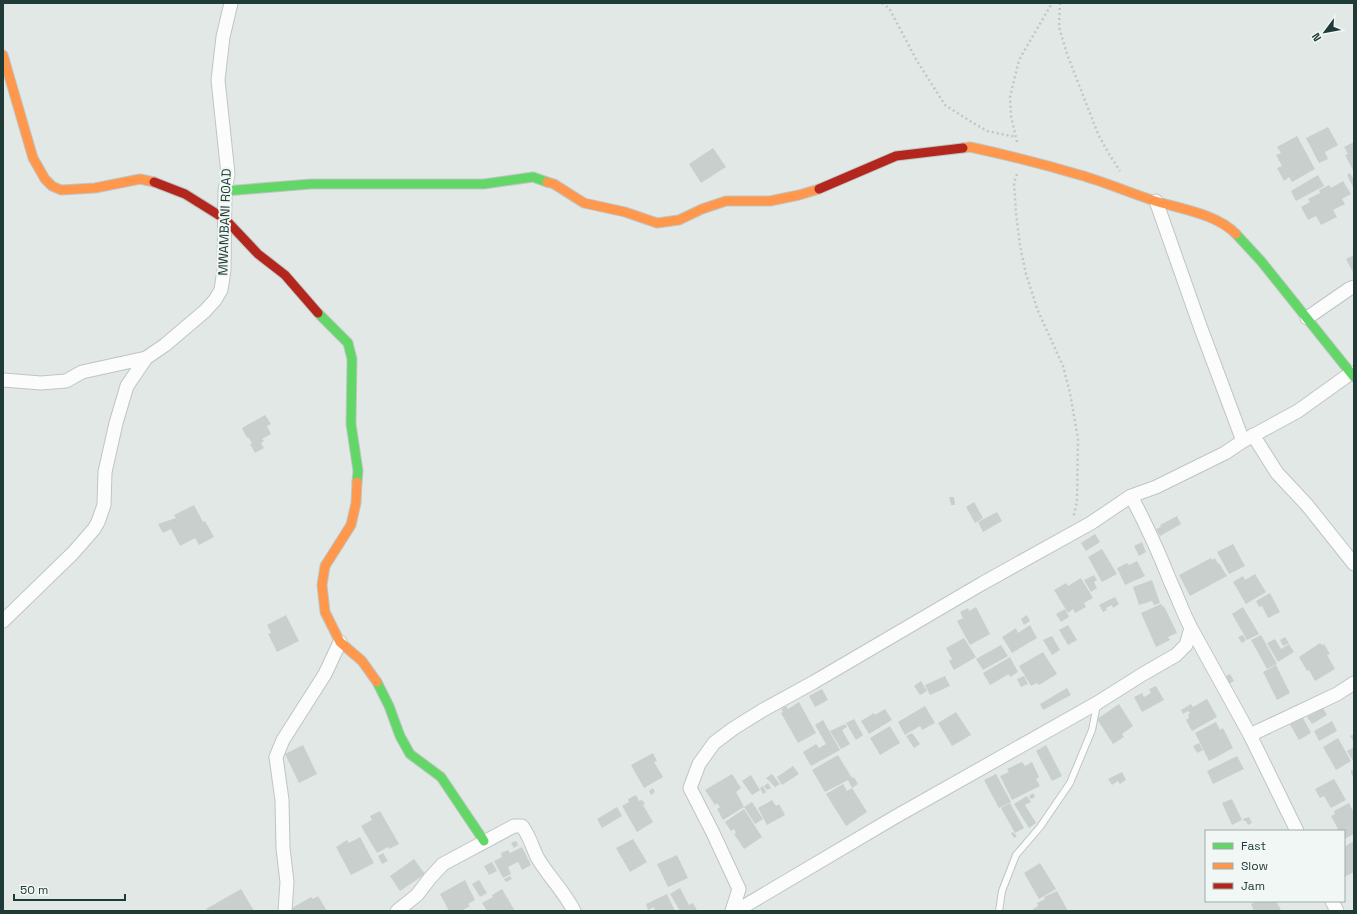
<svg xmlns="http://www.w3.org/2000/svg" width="1357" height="914" font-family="'Space Grotesk',sans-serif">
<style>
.building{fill:#c9cfcd}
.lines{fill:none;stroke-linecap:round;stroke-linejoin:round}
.lane-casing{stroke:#bfc5c3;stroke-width:8}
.street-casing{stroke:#bfc5c3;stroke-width:15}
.fast-casing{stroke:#bec6c4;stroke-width:11}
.slow-casing{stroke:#bec6c4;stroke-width:11}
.jam-casing{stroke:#bec6c4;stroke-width:11}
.path{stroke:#bfc8c7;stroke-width:2.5;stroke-dasharray:2 3;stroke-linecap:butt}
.lane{stroke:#fbfcfb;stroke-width:6}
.street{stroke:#fbfcfb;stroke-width:13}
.fast{stroke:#63d668;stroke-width:9}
.slow{stroke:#ff974d;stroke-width:9}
.jam{stroke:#b3261e;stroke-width:9}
.labels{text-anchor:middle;stroke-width:4;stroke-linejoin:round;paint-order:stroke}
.street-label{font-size:13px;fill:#203b37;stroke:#f0f7f4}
</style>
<rect width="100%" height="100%" fill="#e2e8e6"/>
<path class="building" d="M1328,127L1338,145L1325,152L1328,159L1319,163L1306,138Z
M1297,136L1315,169L1292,182L1289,177L1284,181L1277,168L1282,166L1276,155L1281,153L1277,147Z
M1354,142V172L1345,155L1348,154L1344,147Z
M713,148L726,167L701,183L689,164Z
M1350,173L1353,178H1354V189L1347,175Z
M1318,175L1324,186L1296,201L1291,191Z
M1343,181L1351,194L1342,199L1345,204L1333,210L1337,217L1321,225L1316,216L1308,220L1301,207L1310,202L1308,199L1320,193L1319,190L1329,185L1331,188Z
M1354,255V274L1346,259Z
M265,415L271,424L267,426L271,434L262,439L264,441L261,443L264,448L255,453L250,444L252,443L248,437L247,438L242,428Z
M949,497H954L955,505H951Z
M974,502L983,518L975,523L966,507Z
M194,505L203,522L205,521L214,537L199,545L195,538L180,546L171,529L163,533L158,524L176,518L174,515Z
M997,512L1002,521L983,532L978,522Z
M1177,516L1181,524L1160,536L1156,529L1161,527L1160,525Z
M1095,534L1100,542L1086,551L1081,543Z
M1142,542L1146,552L1139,556L1134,546Z
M1233,544L1245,566L1229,574L1217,552Z
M1102,549L1117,574L1102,582L1088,557Z
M1211,558L1212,560L1215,558L1218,564L1219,563L1227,576L1190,596L1179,575Z
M1137,561L1145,576L1125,585L1117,568L1127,563L1129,565Z
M1255,574L1266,592L1246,604L1233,582L1243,576L1245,580Z
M1094,575L1097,580L1094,582L1097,588L1091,592L1084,580Z
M1081,578L1093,598L1084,603L1086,607L1075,613L1073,609L1068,613L1054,590L1066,583L1068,586Z
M1152,580L1160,603L1154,605L1152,601L1139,605L1133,587Z
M1270,593L1280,612L1268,618L1262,606L1259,607L1256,601Z
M1115,597L1119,604L1113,608L1112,605L1106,608L1107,610L1103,612L1099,605Z
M1161,604L1163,607L1164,606L1177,633L1168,637L1170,640L1156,647L1141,613Z
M976,607L990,634L970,645L957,621L963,618L960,612L968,608L969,611Z
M1243,607L1259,634L1247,640L1232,614Z
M1065,609L1069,617L1061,622L1056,614Z
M286,615L299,641L277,652L268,634L271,633L267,625Z
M1027,615L1030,621L1024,625L1021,619Z
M1030,625L1037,638L1012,653L1002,637L1016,628L1018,633Z
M1068,625L1077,640L1068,645L1059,630Z
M1243,635L1246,640L1242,643L1238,637Z
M1261,635L1277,664L1267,669L1251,640Z
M1052,636L1060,650L1052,655L1043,640Z
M1285,637L1289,643L1283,646L1280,640Z
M964,638L976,657L954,670L949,661L952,659L946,648Z
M1275,639L1281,649L1289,644L1294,652L1278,662L1267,643Z
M1320,643L1322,645L1324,644L1330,654L1327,655L1335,669L1315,681L1309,670L1307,671L1299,657Z
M1001,645L1008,656L983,670L976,659Z
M1043,652L1057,674L1039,685L1037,683L1031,686L1019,666Z
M1010,657L1018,672L1010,677L1009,674L990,685L983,673Z
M1276,665L1290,693L1277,700L1263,672Z
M1230,674L1234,681L1227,685L1223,678Z
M945,676L950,686L930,695L925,685Z
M1024,676L1028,684L1021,687L1017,679Z
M921,681L927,691L920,695L914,686Z
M1156,686L1164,700L1142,712L1134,697L1142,693L1144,697L1151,693L1149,689Z
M1067,688L1071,695L1043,710L1040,704Z
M822,689L828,700L815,707L809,696Z
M1207,699L1217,717L1192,731L1186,720L1189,718L1188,715L1190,713L1188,711L1183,714L1181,710L1191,704L1193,707Z
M799,702L816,733L798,743L781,713L783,712L781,709L786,706L788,709Z
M1119,704L1133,726L1122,734L1124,737L1113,744L1097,719Z
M925,706L935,723L922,730L920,726L905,735L898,722Z
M1323,708L1327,715L1312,724L1307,717Z
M885,709L892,720L869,734L861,721L874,713L875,715Z
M956,712L971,735L952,746L938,723Z
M1302,716L1311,733L1299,740L1289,723Z
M854,719L863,735L856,740L846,723Z
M823,720L840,750L811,766L803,752L816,744L819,748L826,744L815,725Z
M1332,721L1337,731L1319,741L1314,731Z
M1216,722L1220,730L1223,728L1233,748L1209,761L1195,733Z
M845,724L847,727L842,730L850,744L841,749L830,731Z
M890,726L900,743L880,755L870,738Z
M912,733L920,744L914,748L906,736Z
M1354,734V742L1350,736Z
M1338,738L1351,761L1336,770L1323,747Z
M1199,743L1203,750L1197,753L1193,746Z
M303,745L317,774L299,783L285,754Z
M1046,745L1062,776L1052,781L1036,751Z
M1354,747V760L1353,761L1347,751Z
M653,753L657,761L654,762L663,777L644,788L631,765Z
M838,755L852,778L825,792L812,770Z
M1237,756L1244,769L1213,784L1207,771Z
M1022,762L1025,766L1032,762L1039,777L1036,779L1040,786L1012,800L1000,776L1009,772L1007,769Z
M793,766L799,774L782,785L777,777Z
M1354,769V779L1351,773V771Z
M1122,772L1126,780L1120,784L1118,781L1112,785L1108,779Z
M732,774L741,788L736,792L744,807L723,820L717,809L720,807L717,803L715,805L705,790Z
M772,774L780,784L775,787L766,778Z
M996,774L1011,802L999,808L984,780Z
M751,775L760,790L752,795L742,781Z
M854,777L858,784L852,788L848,780Z
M1334,779L1346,800L1331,808L1324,796L1320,798L1315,789Z
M768,783L771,788L767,790L764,786Z
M843,784L847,791L852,788L867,812L846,826L826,794Z
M763,786L766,792L763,794L760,788Z
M653,788L655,792L651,795L649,791Z
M1033,793L1035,797L1031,799L1029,796Z
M636,795L639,801L642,800L645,804L643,805L653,822L637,832L622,806L629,802L628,799Z
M1027,796L1031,802L1025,805L1036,823L1029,828L1014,804Z
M1232,799L1242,820L1232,825L1222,803Z
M772,800L776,806L779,804L785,815L767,825L758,808Z
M752,802L763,819L755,824L744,807Z
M1010,803L1024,828L1015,833L1001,808Z
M1349,803L1354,813V834L1344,839V831H1335L1338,829L1331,816L1335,814L1334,811Z
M617,807L622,816L602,828L597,819Z
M744,809L762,837L744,849L734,834L736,833L734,829L731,831L725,822Z
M380,811L399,844L389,849L388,847L377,853L361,826L372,820L370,816Z
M1249,817L1252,823L1248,825L1246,821H1244L1243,819Z
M1013,832L1017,836L1014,838L1011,833Z
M360,837L374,863L351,875L336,847L347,840L349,843Z
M633,839L647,862L630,872L616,848Z
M516,841L518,845L514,848L511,843Z
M1354,841V872L1344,877V847Z
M522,847L531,865L522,870L518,862L508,867L511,874L503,878L494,861L502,857L501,853L508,850L510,853Z
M383,853L388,861L382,864L378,856Z
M677,855L688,878L668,887L657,864Z
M414,859L425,874L400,891L390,876Z
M492,862L497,871L489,875L484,866Z
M1040,863L1056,889L1039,899L1024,873Z
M510,876L512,879L506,882L504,879Z
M465,880L470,890L450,901L470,890L475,900L468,904L470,906L461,911H449L440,894Z
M479,880L487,893L480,897L472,884Z
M680,888L689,905L693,903L697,910L680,911L670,894Z
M241,889L254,911H208L206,909Z
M502,889L515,911H487L482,903L493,897L492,895Z
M1057,891L1068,911H1034L1033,909L1038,906L1037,903L1045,899L1044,897Z
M667,894L675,911H655L654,907L648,910L646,904Z
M318,896L327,911H287L311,897L313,899Z
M1257,901H1276L1281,910L1254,911L1251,904Z"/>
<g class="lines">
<g class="lane-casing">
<path id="lane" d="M999,911L1002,891L1016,855L1040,827L1070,783L1092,730L1097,705"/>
</g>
<g class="street-casing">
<path id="street" d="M1156,201L1200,326L1243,441
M1307,318L1349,289L1354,287
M3,380L41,383L66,381L82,372L146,358L165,345L205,311L215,300L221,290L224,270L225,191L228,174L218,80L223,37L231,3
M1253,435L1277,473L1307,505L1354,564
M3,621L73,553L94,529L98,522L104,505L105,472L116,423L127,386L146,358
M1191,628L1250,735L1297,831
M1250,735L1337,694L1354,683
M1332,901L1337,911
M285,911L287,882L283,848L282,800L276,757L283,740L325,674L340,642
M397,911L417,895L430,878L443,864L514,826H522C529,835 532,846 537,857C548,876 564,891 574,911
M732,911L739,889L713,833L690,788L699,764L714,743L734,728L763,710L814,682L983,583L1091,523L1131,496L1156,487L1225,453L1243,441L1298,411L1351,373
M736,911L895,817L1097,703L1143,674L1176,655L1186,645L1191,628C1183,613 1178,598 1171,583C1159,553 1146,524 1131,496"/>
</g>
<g class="fast-casing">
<path id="fast" d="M225,191L311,184H484L533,177L547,182
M1236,234L1261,261L1354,377
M318,313L348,343L352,359L351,424L358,471L357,482
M377,682L389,706L400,736L410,754L441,777L484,841"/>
</g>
<g class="slow-casing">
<path id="slow" d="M3,55L33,158L45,179L52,186L61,190L95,188L140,179L154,182
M963,148L970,147C1007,155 1043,164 1080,175C1105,182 1130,193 1155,201C1181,209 1217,214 1236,234
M547,182L554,184L584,203L625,212L657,223L679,220L702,209L726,201H770L799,195L819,189
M357,482L356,503L351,525L325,566L322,585L325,612L340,642L362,661L377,682"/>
</g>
<g class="jam-casing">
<path id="jam" d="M154,182L185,194L225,219L258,254L285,275L318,313
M819,189L896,156L963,148"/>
</g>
<path class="path" d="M882,3L889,8L917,61L945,105L970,121L987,131L1016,137
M1060,3L1059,27L1067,54L1098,134L1109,154L1120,171
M1017,142L1011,116L1010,97L1019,60L1052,3
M1017,174L1014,183L1016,213L1020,246L1026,274L1038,311L1063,366L1070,393L1078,439L1077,502L1073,518"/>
<use href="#lane" class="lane"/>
<use href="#street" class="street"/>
<use href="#fast" class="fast"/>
<use href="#slow" class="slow"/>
<use href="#jam" class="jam"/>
</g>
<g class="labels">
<g class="street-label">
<text transform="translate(224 222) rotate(-88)" y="5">MWAMBANI ROAD</text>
</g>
</g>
<rect width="1357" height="914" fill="none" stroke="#203b37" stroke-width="8"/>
<rect x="1205" y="830" width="140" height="72" fill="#f0f7f4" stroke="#9daca8"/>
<rect x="1213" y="843" width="20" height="6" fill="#63d668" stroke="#9daca8"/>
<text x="1241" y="850" font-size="12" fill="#203b37">Fast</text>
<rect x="1213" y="863" width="20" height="6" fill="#ff974d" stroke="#9daca8"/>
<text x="1241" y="870" font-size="12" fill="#203b37">Slow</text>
<rect x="1213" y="883" width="20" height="6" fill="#b3261e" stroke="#9daca8"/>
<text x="1241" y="890" font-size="12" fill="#203b37">Jam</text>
<g transform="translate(1325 32) rotate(238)" stroke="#f0f7f4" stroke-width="3" paint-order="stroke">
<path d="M0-3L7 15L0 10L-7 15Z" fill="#203b37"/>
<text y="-6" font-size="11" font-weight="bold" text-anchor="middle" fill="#203b37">N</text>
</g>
<path d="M14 894v6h111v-6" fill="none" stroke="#203b37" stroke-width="2"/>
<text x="20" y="894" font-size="12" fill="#203b37" stroke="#f0f7f4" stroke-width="3" paint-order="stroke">50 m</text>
</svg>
